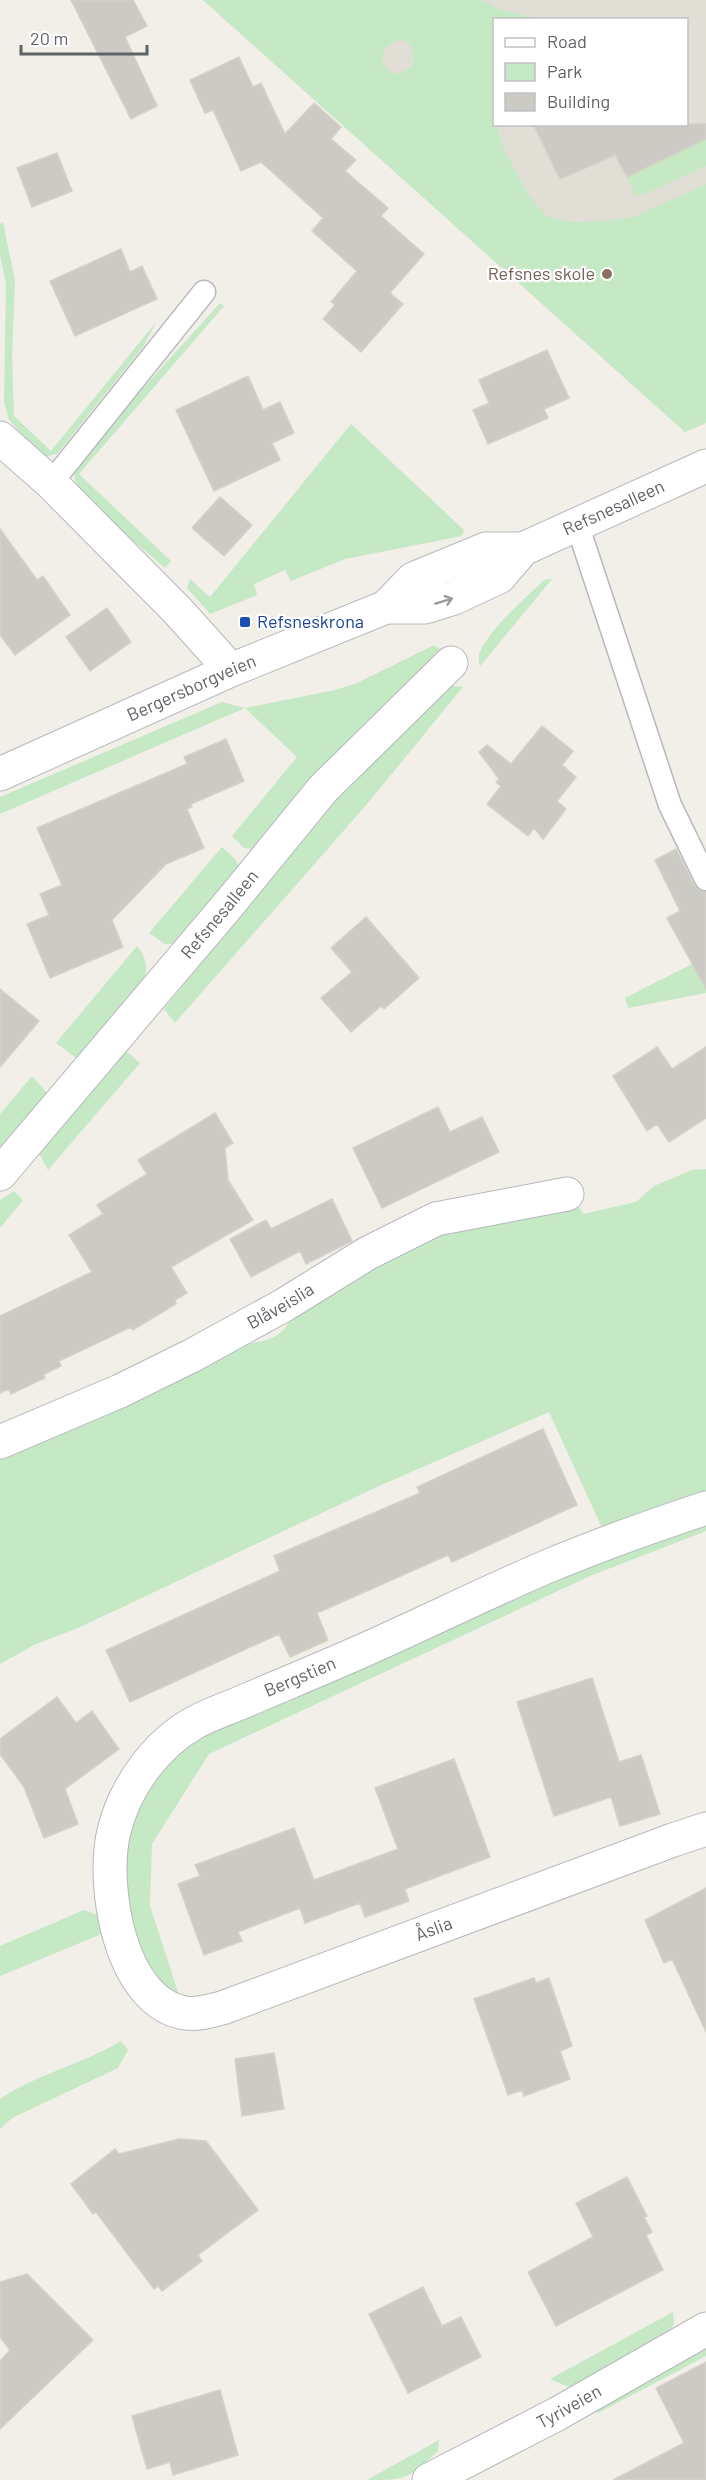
<svg xmlns="http://www.w3.org/2000/svg" width="706" height="2480" font-family="Barlow,sans-serif">
<style>
.education{fill:#e1ded6;fill-rule:evenodd}
.green{fill:#c5e8c5;fill-rule:evenodd}
.building{fill:#cccac5;stroke:#d6d1c6;stroke-width:1.5}
.lines{fill:none;stroke-linecap:round;stroke-linejoin:round}
.lane-casing{stroke:#b5b8bc;stroke-width:25}
.street-casing{stroke:#b5b8bc;stroke-width:35}
.secondary-casing{stroke:#b6babf;stroke-width:35}
.lane{stroke:#fff;stroke-width:22}
.street{stroke:#fff;stroke-width:33}
.secondary{stroke:#fff;stroke-width:33}
.oneway{stroke:#979a9d}
.education-dot{fill:#8d6e63;stroke:#fff;stroke-width:2}
.transit-dot{fill:#1a4fb4;stroke:#fff;stroke-width:2}
.labels{text-anchor:middle;stroke-width:4.5;stroke-linejoin:round;paint-order:stroke}
.education-label{font-size:18px;fill:#785e54;stroke:#fff;text-anchor:end}
.street-label{font-size:18px;fill:#5f6368;stroke:#fff}
.transit-label{font-size:18px;fill:#164399;stroke:#fff;text-anchor:start}
</style>
<rect width="100%" height="100%" fill="#f1efe8"/>
<path class="education" d="M203,0H706V423L685,432ZM494,20H686V124H494Z"/>
<path class="green" d="M203,0H482L500,10L535,18L537,19L494,20V124L497,125L503,148L530,197L547,216L555,219L574,222L604,221L634,217L706,184V423L685,432ZM396,41H406C414,49 415,55 412,66L401,73H391L382,63L384,49Z
M706,139V166L642,195L635,196L627,177Z
M3,222L15,281L12,357L14,416L51,451L157,321L143,347L57,454L43,457L9,420L4,402L6,284L0,255V224Z
M220,303L224,306L79,474L171,561L165,568C149,554 81,498 76,482C72,472 77,465 82,456Z
M351,424L464,530L462,536L345,559L291,581L285,570L254,584L257,595L210,614L187,588L190,579L210,597Z
M552,579L480,666C478,660 478,654 482,648C496,622 524,600 544,580Z
M434,645L442,651L254,849L244,848L232,836L297,757L245,708L0,814V797L222,702L245,708L335,690L355,684Z
M451,686L463,687L367,804L175,1023L164,1009L325,810Z
M222,847L236,860L240,870L177,944H165L149,933Z
M137,946C146,956 148,967 144,980C142,991 93,1044 82,1056L75,1057L56,1043Z
M706,957V993L628,1008L625,998Z
M126,1051L140,1063L48,1170L38,1151Z
M32,1076L48,1094L0,1151V1114Z
M706,1169V1496L603,1530L549,1412L379,1486L78,1628L36,1644L0,1664V1455L236,1345C271,1340 281,1342 297,1307L449,1226L577,1203L583,1214L636,1202L654,1186L692,1170Z
M14,1191L23,1200L0,1228V1200Z
M706,1517V1531L590,1576L209,1754L152,1844L150,1906L179,1995L168,1992L136,1949L125,1904L129,1817L145,1781L203,1732Z
M84,1910L106,1918L104,1933L0,1976V1946Z
M121,2041L128,2050L118,2068L12,2118L0,2129V2099C37,2074 83,2064 121,2041Z
M673,2312L674,2324L664,2339L572,2388L550,2379Z
M706,2344V2356L598,2413L595,2407Z
M439,2440L438,2451C408,2479 407,2480 367,2480Z"/>
<path class="building" d="M71,0H133L147,26L125,37L157,106L131,119Z
M239,57L253,87L261,83L285,134L314,103L341,127L331,139L356,160L345,171L388,208L381,216L424,254L390,293L403,304L361,352L323,319L335,305L331,302L357,271L312,231L323,218L261,162L241,171L213,110L205,113L190,80Z
M533,124H706V139L627,177L615,155L560,179Z
M57,153L72,191L32,207L17,168Z
M121,249L130,272L142,266L157,299L75,336L50,281Z
M547,350L569,398L544,409L548,418L488,444L473,410L489,403L479,380Z
M248,376L263,410L280,402L294,433L272,443L280,460L214,491L176,410Z
M220,497L252,525L224,556L192,528Z
M0,529L37,580L43,576L70,615L15,655L0,635Z
M107,608L131,642L90,671L66,637Z
M542,726L573,751L562,765L576,777L557,801L566,809L543,839L534,828L528,836L487,804L501,786L496,782L499,779L479,752L487,745L511,764Z
M226,739L244,781L191,804L192,807L187,809L204,848L166,864L112,920L123,947L50,978L27,924L49,915L40,894L62,885L37,828L187,764L184,757Z
M676,849L694,885L699,890L706,892V989L667,918L680,911L655,860Z
M366,917L419,978L384,1009L381,1006L351,1032L321,998L352,972L331,948Z
M0,989L39,1021L0,1067Z
M657,1047L672,1069L706,1047V1118L669,1142L657,1124L647,1131L613,1076Z
M438,1107L450,1132L482,1117L499,1152L382,1208L353,1148Z
M215,1113L233,1143L225,1148L228,1180L253,1220L171,1267L187,1293L175,1300L176,1304L133,1330L131,1327L59,1361L61,1366L43,1375L45,1378L11,1394L9,1389L0,1393V1316L92,1272L69,1235L103,1214L97,1205L147,1174L138,1160Z
M332,1199L352,1241L306,1264L300,1251L251,1277L230,1239L266,1220L271,1229Z
M543,1429L577,1505L452,1562L448,1555L317,1613L328,1640L290,1657L279,1634L130,1702L106,1650L280,1571L274,1556L420,1493L417,1487Z
M592,1678L619,1762L641,1755L660,1814L620,1826L611,1797L554,1816L517,1702Z
M57,1697L76,1723L92,1711L119,1749L65,1789L78,1824L44,1838L24,1787L0,1754V1739Z
M454,1759L490,1857L405,1889L409,1901L365,1917L360,1903L305,1923L300,1908L238,1932L242,1941L204,1955L178,1884L200,1876L195,1865L294,1828L314,1880L398,1849L375,1788Z
M706,1888V2032L672,1959L664,1963L645,1920Z
M534,1978L536,1983L549,1978L572,2046L560,2051L570,2079L524,2096L522,2090L508,2095L474,1999Z
M274,2053L284,2109L242,2116L235,2059Z
M179,2139L206,2141L258,2210L198,2255L202,2261L162,2291L158,2286L154,2289L96,2212L93,2214L71,2184L115,2149L119,2154Z
M627,2177L647,2216L644,2217L652,2232L646,2235L663,2270L556,2326L528,2272L593,2237L576,2203Z
M27,2274L93,2340L0,2429V2361L10,2350L0,2337V2282Z
M423,2287L442,2326L461,2317L481,2357L408,2393L369,2314Z
M706,2362V2480H613L684,2443L656,2388Z
M220,2390L238,2455L173,2475L170,2462L147,2469L132,2416Z"/>
<g class="lines">
<g class="lane-casing">
<path id="lane" d="M51,483L204,292
M577,524L670,805L706,879"/>
</g>
<g class="street-casing">
<g id="street">
<path d="M0,438L51,483L177,610L231,670"/>
<path id="s1" d="M0,1174L229,904L323,789L451,663"/>
<path id="s2" d="M0,1442L120,1391L193,1355L284,1305L368,1253L436,1219L567,1194"/>
<path id="s3" d="M706,1508C652,1526 598,1545 546,1567C488,1592 431,1620 373,1646C331,1665 289,1682 247,1700C229,1708 210,1714 194,1723C155,1745 125,1787 114,1831C101,1884 119,2002 185,2013C198,2015 210,2011 222,2008L673,1840L706,1829"/>
<path id="s4" d="M429,2480L557,2414L706,2329"/>
</g>
</g>
<g class="secondary-casing">
<g id="secondary">
<path d="M386,607L413,579L486,549H523"/>
<path id="s5" d="M0,774L231,670L386,607H425L454,598L499,577L523,549L706,466"/>
</g>
</g>
<use href="#lane" class="lane"/>
<use href="#street" class="street"/>
<use href="#secondary" class="secondary"/>
</g>
<defs><path id="oneway-shaft" d="M-6 0H5M1.5-3L5.5 0L1.5 3" fill="none" stroke-width="1.6" stroke-linecap="round" stroke-linejoin="round" transform="scale(1.5)"/></defs>
<use class="oneway" href="#oneway-shaft" transform="translate(444 601) rotate(-17)"/>
<circle class="education-dot" cx="607" cy="274" r="6"/>
<rect class="transit-dot" x="239" y="616" width="12" height="12" rx="3"/>
<g class="labels">
<g class="education-label">
<text x="595" y="280">Refsnes skole</text>
</g>
<g class="street-label">
<text dy="6" stroke="none"><textPath href="#s5" startOffset="676">Refsnesalleen</textPath></text>
<text dy="6" stroke="none"><textPath href="#s5" startOffset="210">Bergersborgveien</textPath></text>
<text dy="6" stroke="none"><textPath href="#s1" startOffset="340">Refsnesalleen</textPath></text>
<text dy="6" stroke="none"><textPath href="#s2" startOffset="312">Blåveislia</textPath></text>
<text transform="translate(300 1677) rotate(-23)" y="6">Bergstien</text>
<text dy="6" stroke="none"><textPath href="#s3" startOffset="1170">Åslia</textPath></text>
<text dy="6" stroke="none"><textPath href="#s4" startOffset="158">Tyriveien</textPath></text>
</g>
<g class="transit-label">
<text x="257" y="628">Refsneskrona</text>
</g>
</g>
<rect x="493" y="18" width="195" height="108" fill="#ffffff" stroke="#bfc1c3" stroke-width="1.5"/>
<rect x="505" y="38" width="30" height="9" fill="#ffffff" stroke="#bfc1c3" stroke-width="1.5"/>
<text x="547" y="48" font-size="18" fill="#5f6368">Road</text>
<rect x="505" y="63" width="30" height="18" fill="#c5e8c5" stroke="#bfc1c3" stroke-width="1.5"/>
<text x="547" y="78" font-size="18" fill="#5f6368">Park</text>
<rect x="505" y="93" width="30" height="18" fill="#cccac5" stroke="#bfc1c3" stroke-width="1.5"/>
<text x="547" y="108" font-size="18" fill="#5f6368">Building</text>
<path d="M21 45v9h126v-9" fill="none" stroke="#5f6368" stroke-width="3"/>
<text x="30" y="45" font-size="18" fill="#5f6368" stroke="#ffffff" stroke-width="4.5" paint-order="stroke">20 m</text>
</svg>
